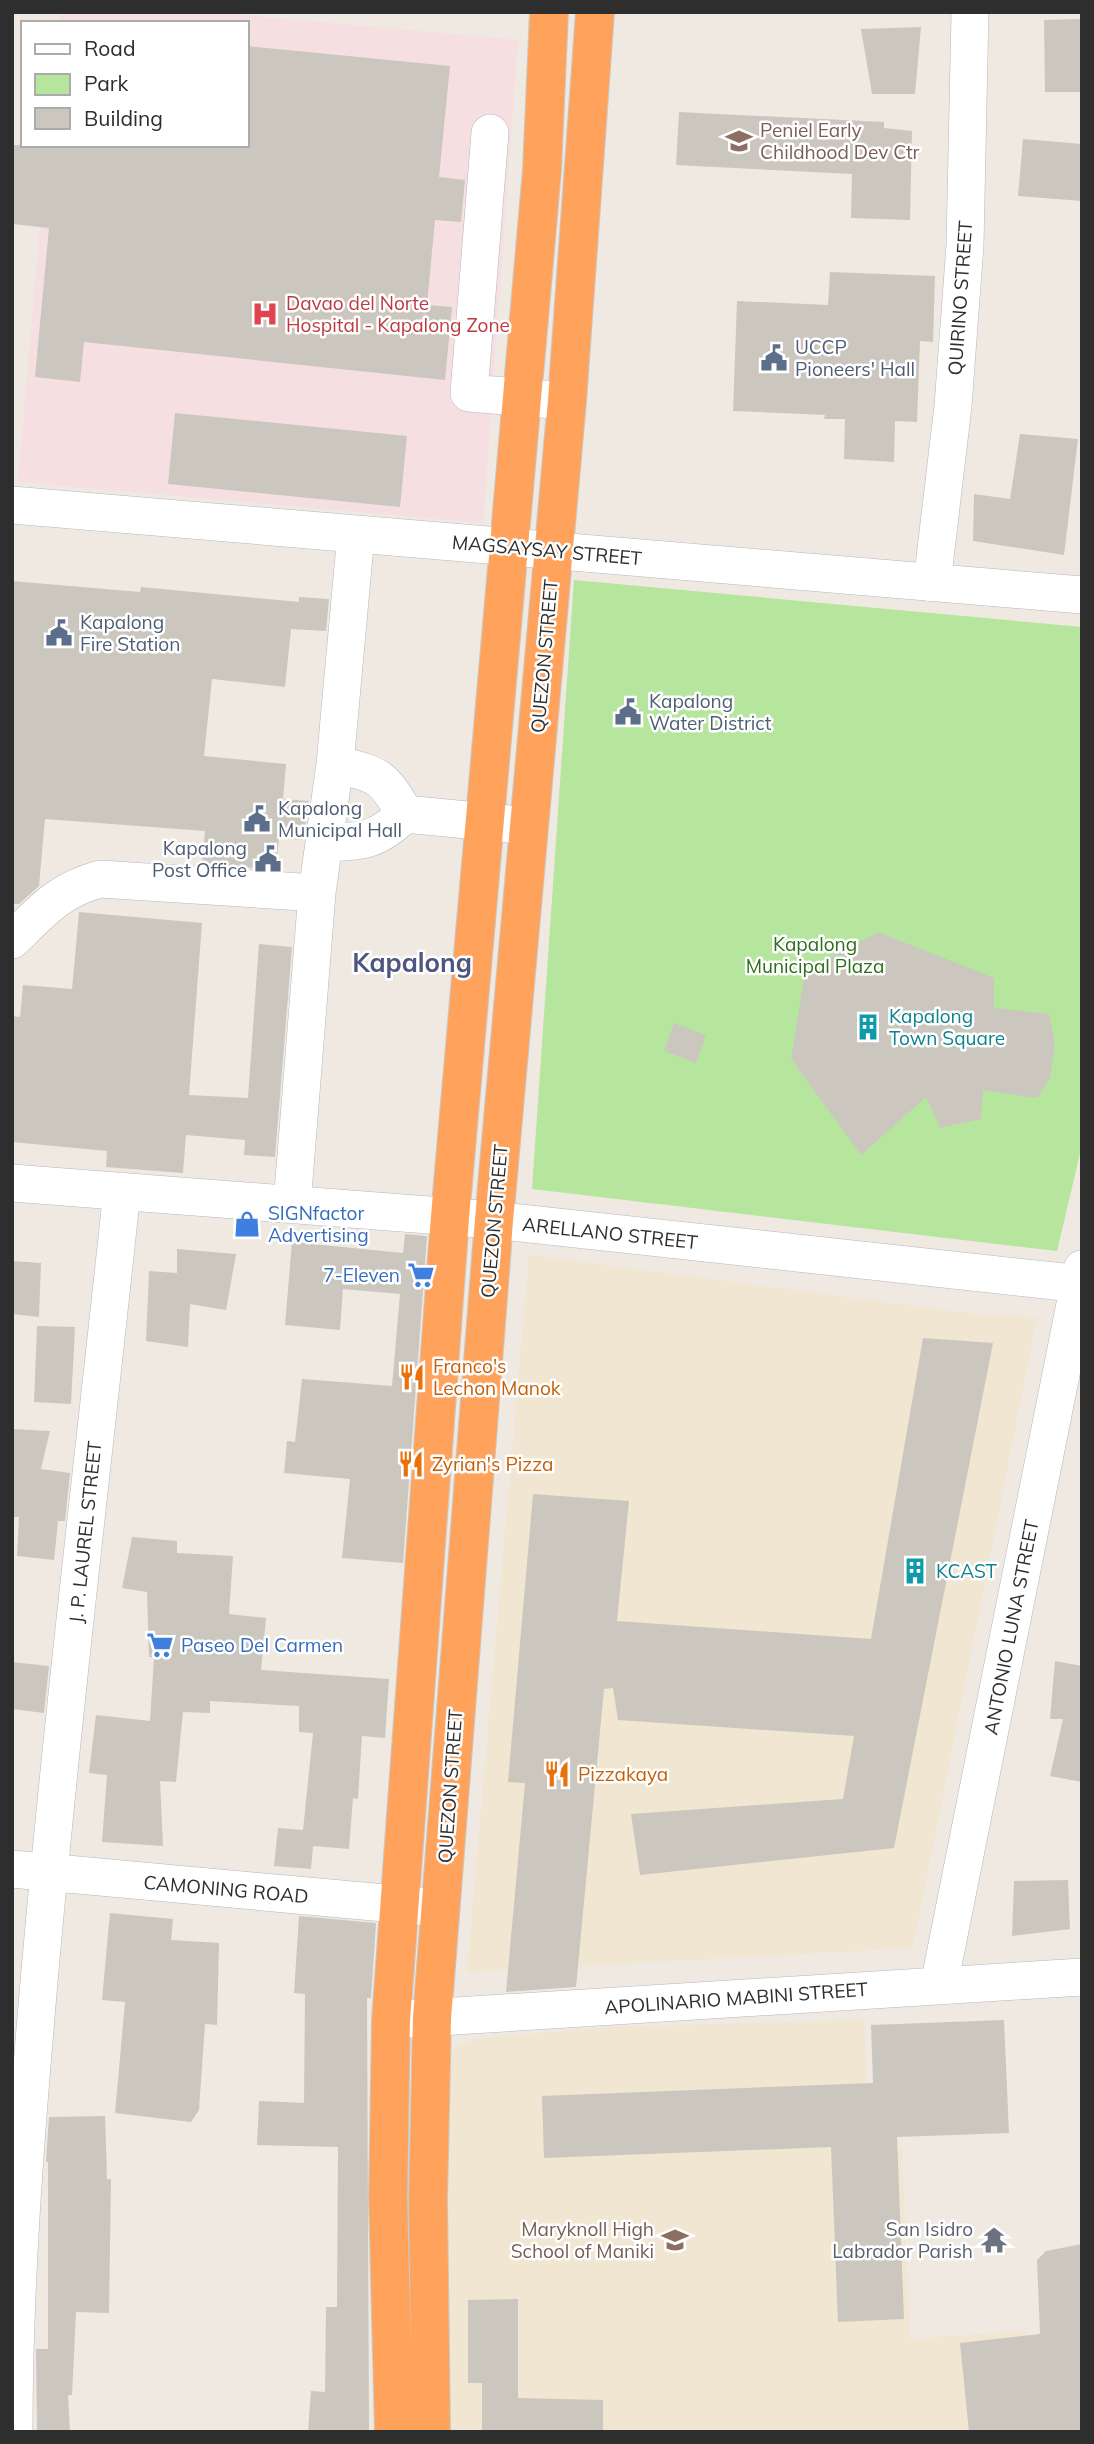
<svg xmlns="http://www.w3.org/2000/svg" width="1094" height="2444" font-family="Mulish,sans-serif">
<style>
.education{fill:#f0e6d1}
.medical{fill:#f5dfe0}
.green{fill:#b6e59e}
.building{fill:#cbc7bf}
.lines{fill:none;stroke-linecap:round;stroke-linejoin:round}
.minor-casing{stroke:#b4b7c1;stroke-width:38}
.highway-casing{stroke:#c9c9c9;stroke-width:40}
.minor{stroke:#fff;stroke-width:37}
.highway{stroke:#ffa35c;stroke-width:38}
.labels{text-anchor:middle;stroke-width:5;stroke-linejoin:round;paint-order:stroke}
.education-label{font-size:19px;fill:#785e54;stroke:#fff;text-anchor:start}
.street-label{font-size:19px;fill:#2e2e2e;stroke:#fff}
.health-label{font-size:19px;fill:#be3a42;stroke:#fff;text-anchor:start}
.service-label{font-size:19px;fill:#4e5e75;stroke:#fff;text-anchor:start}
.park-label{font-size:19px;fill:#2c6e1b;stroke:#fff}
.culture-label{font-size:19px;fill:#0d838f;stroke:#fff;text-anchor:start}
.shop-label{font-size:19px;fill:#366cbe;stroke:#fff;text-anchor:start}
.food-label{font-size:19px;fill:#c56008;stroke:#fff;text-anchor:start}
.worship-label{font-size:19px;fill:#5b616d;stroke:#fff;text-anchor:end}
.district-label{font-size:26px;font-weight:bold;fill:#4d5680;stroke:#fff}
</style>
<rect width="100%" height="100%" fill="#efe9e1"/>
<path class="education" d="M529,1255L967,1313L1037,1318L913,1948L467,1972Z
M864,2020L870,2148L902,2147L910,2339L1026,2331L1030,2432H443L444,2069L450,2050L473,2039L608,2027Z"/>
<path class="medical" d="M59,12H210L518,40L483,523L18,482L47,145H247V23H58Z"/>
<path class="green" d="M574,580L1082,627V1145L1057,1251L532,1189Z"/>
<path class="building" d="M1082,19V92H1045L1044,20Z
M921,27L915,94H872L861,29Z
M247,46L450,66L439,177L465,180L461,222L435,220L427,305L452,307L445,380L84,342L80,382L35,377L49,228L12,224V145H247Z
M679,112L884,122V128L912,131L910,220L851,218L852,174L676,165Z
M1023,139L1082,144V201L1018,196Z
M830,272L935,276L933,342L920,341L917,422L895,421L894,462L844,459L845,419H824L825,415L733,411L737,301L828,305Z
M175,413L407,436L400,507L168,484Z
M1020,434L1078,439L1064,555L973,541L974,494L1010,499Z
M12,581L140,592L141,587L299,602V597L329,599L326,631L291,629L285,687L212,679L204,756L286,764L283,799L309,801L303,840L279,838L276,869L202,865L205,831L45,819L39,886L19,904H12Z
M79,912L202,923L189,1095L248,1098L259,944L292,947L275,1157L244,1155L245,1140L186,1135L183,1173L106,1167L107,1151L12,1142V1016L20,1017L23,985L72,989Z
M878,932L994,978V1008L1049,1014L1055,1043L1050,1078L1037,1098L983,1090L981,1119L940,1128L926,1097L861,1155L791,1059L805,972Z
M674,1023L706,1035L696,1063L664,1051Z
M405,1234L427,1236L403,1563L342,1558L350,1479L284,1473L287,1441L295,1442L302,1379L392,1386L400,1294L343,1289L340,1330L285,1325L292,1242L403,1253Z
M177,1249L236,1254L226,1310L190,1304L188,1347L146,1341L149,1271L177,1273Z
M12,1261L41,1263L39,1317L12,1314Z
M37,1326L75,1327L71,1404L34,1402Z
M923,1338L993,1343L894,1848L640,1875L631,1814L843,1799L854,1736L618,1720L613,1688L604,1689L576,1987L506,1992L525,1783L508,1782L533,1494L629,1501L617,1621L871,1639Z
M12,1429L50,1431L41,1469L70,1473L65,1521H58L54,1560L17,1556L19,1517H12Z
M132,1537L177,1541V1553L233,1556L229,1614L266,1618L261,1670L389,1679L385,1738L362,1736L358,1799L353,1798L349,1849L313,1846L311,1869L274,1866L278,1828L303,1830L313,1733L299,1732V1706L210,1701V1713L183,1712L176,1782L160,1781L163,1846L102,1842L107,1775L89,1773L96,1715L150,1721L154,1657H149L147,1592L122,1588Z
M1055,1661L1082,1666V1782L1050,1776L1063,1719H1050Z
M12,1662L49,1666L44,1713L12,1709Z
M1068,1880L1070,1929L1012,1936L1014,1881Z
M110,1913L173,1919L171,1940L219,1943L217,2025L205,2024L199,2110L191,2122L115,2113L125,2002L102,2000Z
M299,1916L376,1923L371,1998H367L369,2432H308L311,2391L325,2392L326,2307H337L338,2147L257,2145L259,2101L304,2103L305,1994L294,1993Z
M1004,2020L1009,2133L897,2137L904,2319L838,2322L831,2147L544,2158L542,2096L873,2083L871,2025Z
M105,2116L107,2179H111L109,2313L76,2312L72,2395H68L70,2432H37L36,2349H48V2162H46L49,2117Z
M1082,2244V2432H969L960,2343L1040,2334L1037,2260L1046,2251Z
M518,2299V2398L603,2400V2432H482V2383H468V2300Z"/>
<g class="lines">
<g class="minor-casing">
<path id="minor" d="M490,133L469,393L567,401
M12,505L1082,595
M932,583L953,406L965,245L970,12
M335,764C378,775 382,774 405,814
M326,843C365,841 376,841 405,814L529,826
M12,940C42,911 59,890 100,879L317,893
M12,1183L494,1220L1082,1284
M292,1205L317,893L335,764L356,534
M12,1869L440,1908
M939,1985L1082,1269
M391,2020L1082,1977
M14,2432C14,2282 26,2132 39,1982C62,1718 94,1455 122,1191"/>
</g>
<g class="highway-casing">
<path id="highway" d="M394,2432L388,2199L391,2020L450,1217L542,170L549,12
M431,2432L428,2200L432,2018L494,1220L567,401L595,12"/>
</g>
<use href="#minor" class="minor"/>
<use href="#highway" class="highway"/>
</g>
<defs>
<g id="school-bare" transform="scale(2.1)"><path d="M0-5L7-2L0 1L-7-2ZM-4 1L0 2.5L4 1V4Q0 6-4 4Z" fill="#8d6e63" stroke="#fff" stroke-width="2.5" paint-order="stroke"/></g>
<g id="hospital-bare" transform="scale(2.1)"><path d="M-5-5h3v3.5h4V-5h3V5h-3V1.5h-4V5h-3Z" fill="#e0444e" stroke="#fff" stroke-width="2.5" paint-order="stroke"/></g>
<g id="civic-bare" transform="scale(2.1)"><path d="M-.6-6.5H3V-4.5H.6V-3L4-1V1h2V6H-6V1h2V-1L-.6-3ZM-1.2 2.5V6h2.4V2.5Z" fill="#5c6f8a" stroke="#fff" stroke-width="2.5" paint-order="stroke"/></g>
<g id="building-bare" transform="scale(2.1)"><path d="M-4-6H4V6H1V3H-1V6H-4ZM-2.5-4.3h1.7v1.8h-1.7ZM.8-4.3h1.7v1.8H.8ZM-2.5-1h1.7V.8h-1.7ZM.8-1h1.7V.8H.8Z" fill="#0f9aa8" stroke="#fff" stroke-width="2.5" paint-order="stroke"/></g>
<g id="shop-bare" transform="scale(2.1)"><path d="M-5-2.5h2.3a2.7 3.5 0 0 1 5.4 0H5L5.5 6h-11ZM-1.5-2.5h3a1.5 2.3 0 0 0-3 0Z" fill="#3f7fe0" stroke="#fff" stroke-width="2.5" paint-order="stroke"/></g>
<g id="supermarket-bare" transform="scale(2.1)"><path d="M-6-5.5h2.5l.6 2H6L4.5 2H-2.5L-4.4-4H-6ZM-1.5 3.2a1.3 1.3 0 1 0 .1 0ZM3 3.2a1.3 1.3 0 1 0 .1 0Z" fill="#3f7fe0" stroke="#fff" stroke-width="2.5" paint-order="stroke"/></g>
<g id="restaurant-bare" transform="scale(2.1)"><path d="M-5-6h1v4h1v-4h1v4h1v-4h1v5L-1.5 .5V6h-2V.5L-5-1ZM5-6V6H3V1.5H1.5Q1.5-4 5-6Z" fill="#e8710a" stroke="#fff" stroke-width="2.5" paint-order="stroke"/></g>
<g id="temple-bare" transform="scale(2.1)"><path d="M0-6L5-2H3V0L6.5 2.5H4V6H1.5V3h-3V6H-4V2.5H-6.5L-3 0V-2H-5Z" fill="#6b7280" stroke="#fff" stroke-width="2.5" paint-order="stroke"/></g>
</defs>
<g fill-rule="evenodd">
<use href="#school-bare" x="739" y="141"/>
<use href="#hospital-bare" x="265" y="314"/>
<use href="#civic-bare" x="774" y="358"/>
<use href="#civic-bare" x="59" y="633"/>
<use href="#civic-bare" x="628" y="712"/>
<use href="#civic-bare" x="257" y="819"/>
<use href="#civic-bare" x="268" y="859"/>
<use href="#building-bare" x="868" y="1027"/>
<use href="#shop-bare" x="247" y="1224"/>
<use href="#supermarket-bare" x="421" y="1275"/>
<use href="#restaurant-bare" x="412" y="1377"/>
<use href="#restaurant-bare" x="411" y="1464"/>
<use href="#building-bare" x="915" y="1571"/>
<use href="#supermarket-bare" x="160" y="1645"/>
<use href="#restaurant-bare" x="557" y="1774"/>
<use href="#school-bare" x="675" y="2240"/>
<use href="#temple-bare" x="994" y="2240"/>
</g>
<g class="labels">
<g class="education-label">
<text x="760" y="137">Peniel Early<tspan x="760" dy="22">Childhood Dev Ctr</tspan></text>
<text x="654" y="2236" text-anchor="end">Maryknoll High<tspan x="654" dy="22">School of Maniki</tspan></text>
</g>
<g class="street-label">
<text transform="translate(960 298) rotate(-86)" y="7">QUIRINO STREET</text>
<text transform="translate(547 550) rotate(5)" y="7">MAGSAYSAY STREET</text>
<text transform="translate(544 656) rotate(-85)" y="7">QUEZON STREET</text>
<text transform="translate(494 1221) rotate(-85)" y="7">QUEZON STREET</text>
<text transform="translate(610 1233) rotate(6)" y="7">ARELLANO STREET</text>
<text transform="translate(85 1532) rotate(-84)" y="7">J. P. LAUREL STREET</text>
<text transform="translate(1011 1627) rotate(-79)" y="7">ANTONIO LUNA STREET</text>
<text transform="translate(450 1786) rotate(-86)" y="7">QUEZON STREET</text>
<text transform="translate(226 1889) rotate(5)" y="7">CAMONING ROAD</text>
<text transform="translate(736 1998) rotate(-4)" y="7">APOLINARIO MABINI STREET</text>
</g>
<g class="health-label">
<text x="286" y="310">Davao del Norte<tspan x="286" dy="22">Hospital - Kapalong Zone</tspan></text>
</g>
<g class="service-label">
<text x="795" y="354">UCCP<tspan x="795" dy="22">Pioneers' Hall</tspan></text>
<text x="80" y="629">Kapalong<tspan x="80" dy="22">Fire Station</tspan></text>
<text x="649" y="708">Kapalong<tspan x="649" dy="22">Water District</tspan></text>
<text x="278" y="815">Kapalong<tspan x="278" dy="22">Municipal Hall</tspan></text>
<text x="247" y="855" text-anchor="end">Kapalong<tspan x="247" dy="22">Post Office</tspan></text>
</g>
<g class="park-label">
<text x="815" y="951">Kapalong<tspan x="815" dy="22">Municipal Plaza</tspan></text>
</g>
<g class="culture-label">
<text x="889" y="1023">Kapalong<tspan x="889" dy="22">Town Square</tspan></text>
<text x="936" y="1578">KCAST</text>
</g>
<g class="shop-label">
<text x="268" y="1220">SIGNfactor<tspan x="268" dy="22">Advertising</tspan></text>
<text x="400" y="1282" text-anchor="end">7-Eleven</text>
<text x="181" y="1652">Paseo Del Carmen</text>
</g>
<g class="food-label">
<text x="433" y="1373">Franco's<tspan x="433" dy="22">Lechon Manok</tspan></text>
<text x="432" y="1471">Zyrian's Pizza</text>
<text x="578" y="1781">Pizzakaya</text>
</g>
<g class="worship-label">
<text x="973" y="2236">San Isidro<tspan x="973" dy="22">Labrador Parish</tspan></text>
</g>
<g class="district-label">
<text x="412" y="972">Kapalong</text>
</g>
</g>
<rect width="1094" height="2444" fill="none" stroke="#2e2e2e" stroke-width="28"/>
<rect x="21" y="21" width="228" height="126" fill="#ffffff" stroke="#ababab" stroke-width="2"/>
<rect x="35" y="44" width="35" height="10" fill="#ffffff" stroke="#ababab" stroke-width="2"/>
<text x="84" y="56" font-size="21" fill="#2e2e2e">Road</text>
<rect x="35" y="74" width="35" height="21" fill="#b6e59e" stroke="#ababab" stroke-width="2"/>
<text x="84" y="91" font-size="21" fill="#2e2e2e">Park</text>
<rect x="35" y="108" width="35" height="21" fill="#cbc7bf" stroke="#ababab" stroke-width="2"/>
<text x="84" y="126" font-size="21" fill="#2e2e2e">Building</text>
</svg>
